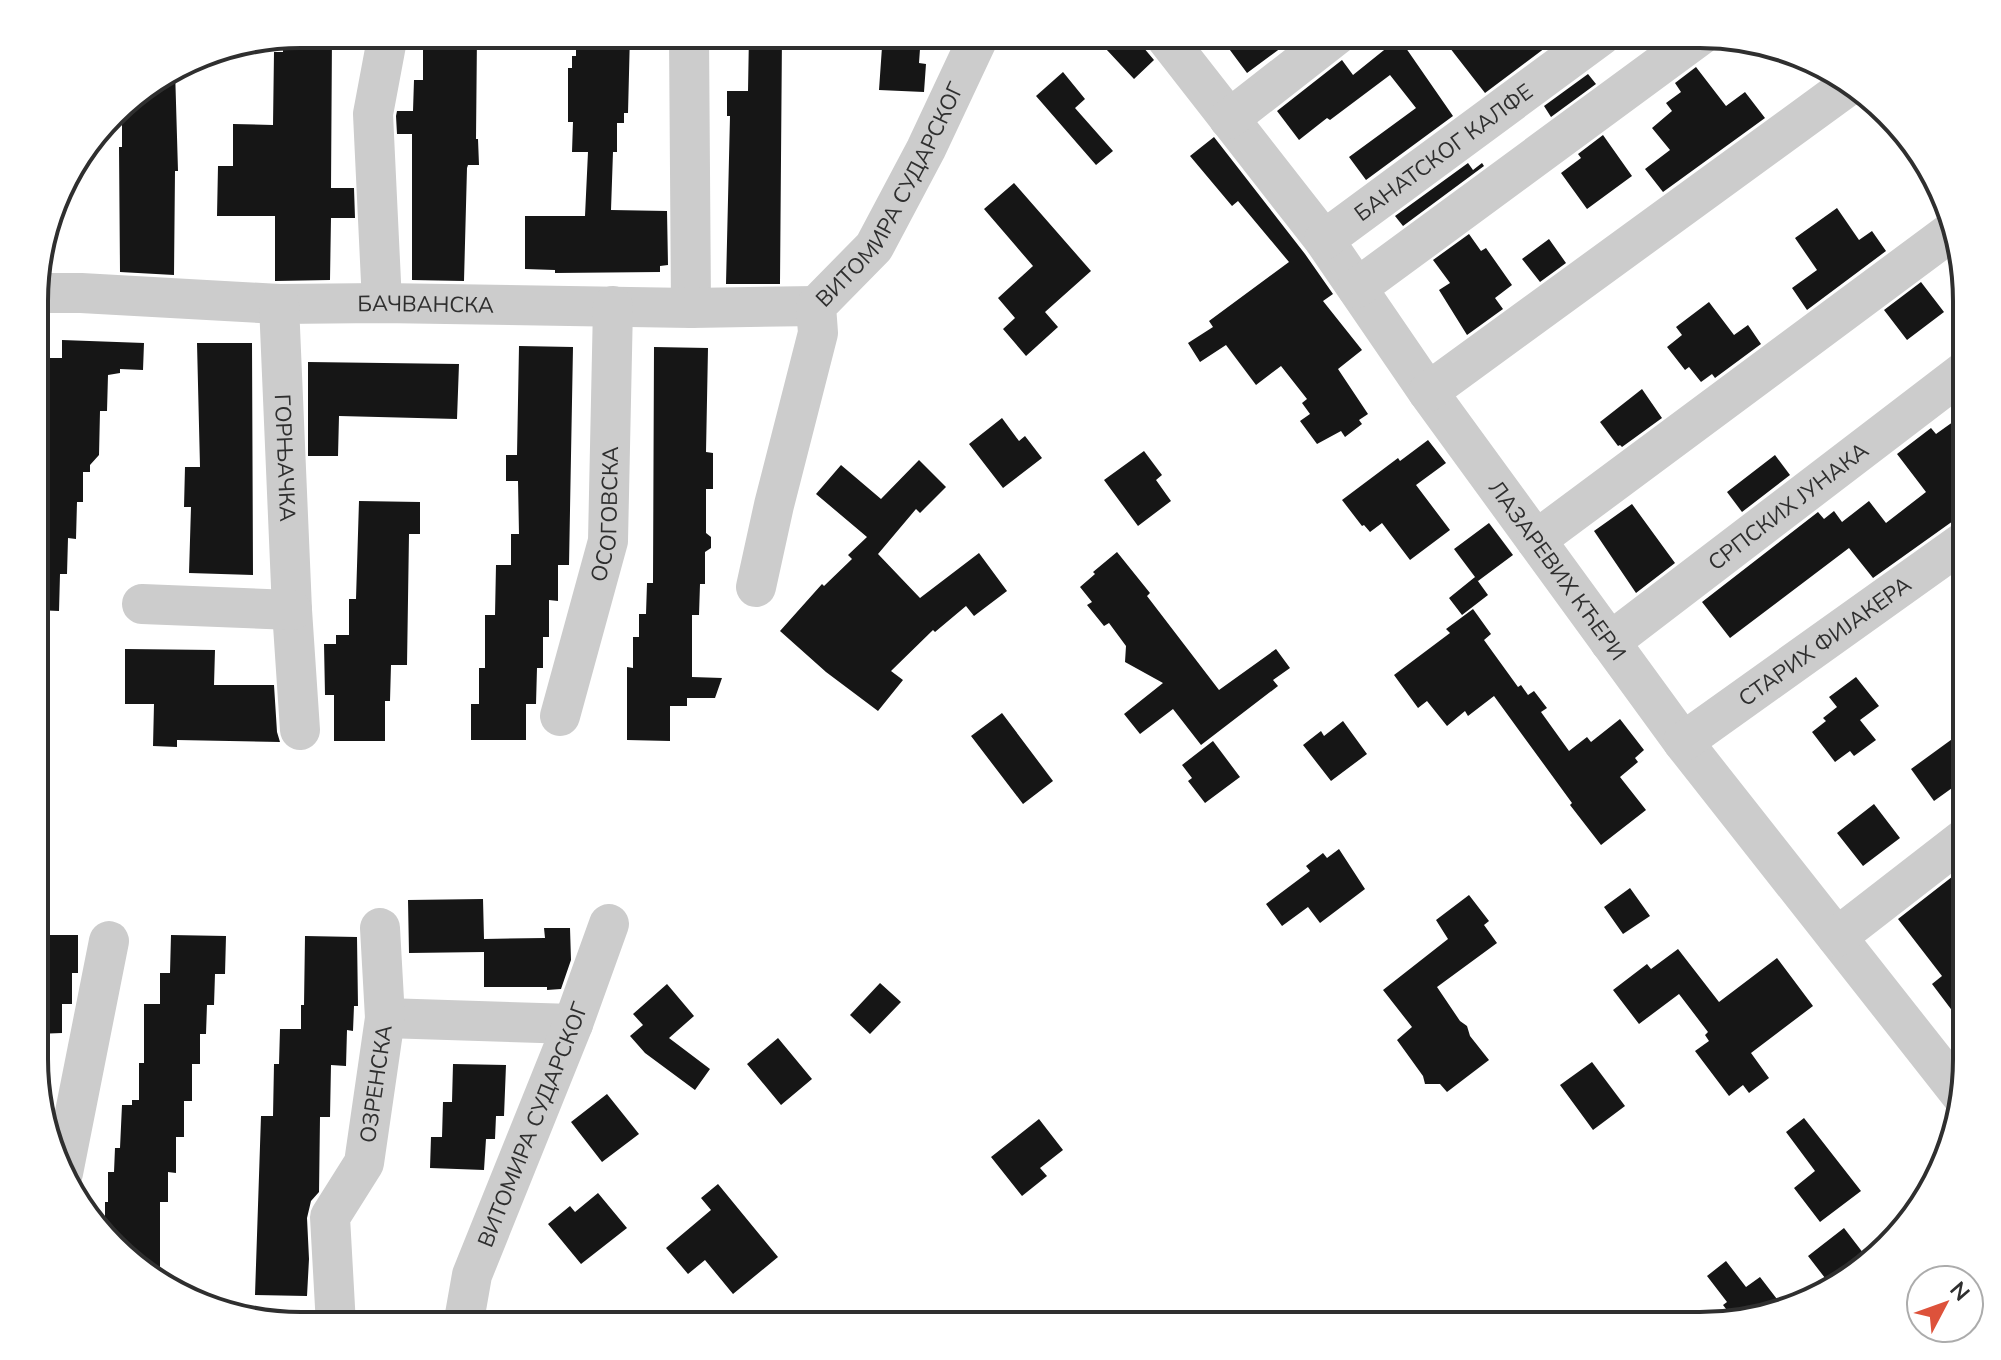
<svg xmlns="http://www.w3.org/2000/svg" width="2001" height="1360" font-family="'Nunito Sans',sans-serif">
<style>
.building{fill:#161616}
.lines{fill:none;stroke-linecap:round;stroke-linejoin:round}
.minor{stroke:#ccc;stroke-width:40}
.labels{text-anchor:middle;stroke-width:8;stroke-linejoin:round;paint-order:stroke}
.street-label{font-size:22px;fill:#2f2f2f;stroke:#fff}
.rim{fill:none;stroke:#2f2f2f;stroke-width:4}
</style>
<rect width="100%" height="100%" fill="#fff"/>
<path class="building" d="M301,34H332L331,188H354L355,218H331L330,280L275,281V216H217L218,166H233V124L273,125L274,52H283V37Z
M432,34H477L476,139H478L479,165H468L467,168L464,281L412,280V134H397L396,116L397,111H413L414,80H423V50H431Z
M576,34H630L628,113H624V123H617V152H613L611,210L667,211L668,265L660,266V272L555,273V270L525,269V216H585L588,152H572L573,122H568V68H572V56H576Z
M749,34H782L780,284H726L730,116H727V91H748Z
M1092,34H1132L1154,60L1134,79Z
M1218,34H1300L1247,73Z
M1439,34H1560L1561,36L1485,93Z
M1639,35H1663L1647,46Z
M1399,38L1453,116L1366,180L1349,157L1416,108L1390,75L1330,120L1327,118L1299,140L1277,111L1342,60L1353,75Z
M882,47L920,49L919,63L926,64L924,92L879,90Z
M1696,67L1726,106L1745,92L1765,118L1663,192L1645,169L1670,150L1652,128L1672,111L1666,103L1681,92L1675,83Z
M175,69L178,171H175L174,275L120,272L119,147H122V104Z
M1063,72L1085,99L1075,108L1113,151L1096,165L1036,96Z
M1588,74L1596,84L1551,117L1544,106Z
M1603,135L1632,176L1587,209L1561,173L1581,158L1578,154Z
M1214,137L1305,254L1333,294L1323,301L1362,350L1338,369L1368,414L1359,420L1362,424L1345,437L1341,431L1317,444L1300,421L1310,414L1302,403L1307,399L1281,366L1256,385L1226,345L1200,362L1188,343L1213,327L1209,321L1289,262L1238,201L1232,206L1190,156Z
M1468,163L1473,170L1482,163L1484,166L1403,226L1395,216Z
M1014,183L1091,271L1045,312L1058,327L1026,356L1003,329L1015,318L998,298L1033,266L984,209Z
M1837,208L1859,240L1872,231L1886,251L1807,310L1792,288L1817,270L1795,238Z
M1469,234L1481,251L1486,248L1512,285L1495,298L1503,309L1467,335L1439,290L1450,283L1433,260Z
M1549,239L1566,263L1540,282L1522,259Z
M1921,282L1944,312L1907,340L1884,310Z
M1709,302L1734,335L1748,325L1761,344L1715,378L1712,374L1701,382L1689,367L1685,370L1667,347L1682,335L1676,327Z
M62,340L144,343L143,370L120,369V373L108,375L107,411H100L99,455L90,465V472H83V502H77L76,539L68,538L67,574H60L59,611L36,610L37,440H46V409H49L50,358H62Z
M197,343H252L253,575L189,573L191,507H184L185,467H200Z
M519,346L573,347L569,565H558V601L549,600V637H543V668H537L536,704H526V740H471V704H479V668H485V615H495L496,565H511V534H519L518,481H506V455H517Z
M654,347L708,348L706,452L713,453V489H706V533L711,537V548L705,552V584H700L699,615H692V677L722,678L715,698H687V706H670V741L627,740V667L633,668V637H639V614H646L647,583H653Z
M308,362L459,364L457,419L339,416L338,456H308Z
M1642,389L1662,418L1622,447L1620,445L1618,446L1600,422Z
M1002,418L1019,441L1025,436L1042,458L1003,488L969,444Z
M1957,419L1966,431V515L1953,521L1873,578L1849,548L1730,638L1702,602L1818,512L1824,519L1834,511L1842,522L1869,501L1886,523L1926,492L1897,454L1931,428L1936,434Z
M1428,440L1446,463L1416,485L1450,530L1410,560L1382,523L1370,532L1364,525L1362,526L1342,500L1398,458L1400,461Z
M1144,451L1162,475L1156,480L1171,501L1138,526L1104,480Z
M1775,455L1790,475L1742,512L1727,492Z
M919,460L946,487L920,513L916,509L878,554L920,598L979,553L1007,591L974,616L966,606L935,632L933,630L891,671L903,680L878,711L826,672L780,631L822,584L824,586L852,559L848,555L867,537L816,494L841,465L881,499Z
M359,501L420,502V534H409L407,665H391L390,701H385V741H334V695H325L324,644H336V635H349V599H356Z
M1632,504L1675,563L1636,593L1594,531Z
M1489,523L1513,555L1478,581L1454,549Z
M1117,552L1150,593L1147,596L1219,690L1276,649L1290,668L1273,680L1278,686L1201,745L1173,709L1140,734L1124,714L1163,683L1125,662L1126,646L1109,623L1104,626L1087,605L1092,602L1080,587L1095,574L1093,572Z
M1475,577L1488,595L1462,615L1449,598Z
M1473,609L1491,634L1484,640L1518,687L1521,685L1528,695L1534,691L1547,708L1541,712L1569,751L1587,737L1591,742L1620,719L1644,750L1635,758L1638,762L1620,777L1646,810L1601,845L1570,805L1572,803L1494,696L1468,716L1465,711L1447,726L1427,701L1418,708L1394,675L1450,633L1446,629Z
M125,649L215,650L214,685H274L277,732L280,742L177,740V747L153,746L154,704H125Z
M1856,677L1879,706L1860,720L1876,740L1854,756L1850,751L1835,762L1812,732L1826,721L1823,718L1837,707L1829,697Z
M1002,713L1053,781L1023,804L971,736Z
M1343,721L1367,754L1331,781L1303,745L1321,731L1324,736Z
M1966,729V778L1934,801L1911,769Z
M1213,741L1240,777L1205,803L1188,781L1192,778L1182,765Z
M1874,804L1900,838L1863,866L1837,833Z
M1339,849L1365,889L1320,923L1308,907L1282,926L1266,904L1310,871L1306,866L1323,853L1327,858Z
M1966,866V1029L1932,984L1942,976L1898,919Z
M1630,888L1650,916L1623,934L1604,907Z
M1469,895L1489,921L1484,925L1497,943L1437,987L1460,1021L1467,1026L1470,1036L1489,1060L1447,1092L1440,1084H1425L1423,1076L1397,1040L1412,1027L1383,990L1448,939L1436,920Z
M483,899L484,939L545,938L544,928H570L571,960L561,989L547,990V987H484V952L409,953L408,900Z
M36,935H78V973H72V1004H62V1033L36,1034Z
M171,935L226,936L225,974H215L214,1005H207L206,1034H200V1064H192V1101H184V1137H176V1173L168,1172V1202H160V1282L139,1271L105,1233V1202H108V1172H114L115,1148H120L122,1105H132V1100H139V1063H144V1004H160V973H170Z
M305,936L357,937L358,1006H354L353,1031L347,1030L346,1066L331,1065L330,1117H320L319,1192L311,1201L307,1218L309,1259L307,1296L255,1295L261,1116H273L274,1064H279L280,1029H301V1005H304Z
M1678,949L1719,1002L1777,958L1813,1006L1751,1053L1769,1078L1749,1093L1743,1085L1729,1096L1695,1051L1709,1041L1705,1035L1708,1032L1679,994L1639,1024L1613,990L1647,964L1651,969Z
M880,983L901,1002L870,1034L850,1015Z
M667,984L694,1016L669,1038L710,1069L695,1090L645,1053L630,1036L643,1025L633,1014Z
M778,1038L812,1079L781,1105L747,1064Z
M1592,1062L1625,1106L1593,1130L1560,1085Z
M453,1064L506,1065L504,1116H496L495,1139H486L484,1170L430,1168L431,1137H442L443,1102H452Z
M607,1094L639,1134L602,1162L571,1122Z
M1804,1118L1861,1191L1820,1222L1794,1188L1815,1171L1786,1132Z
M1039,1119L1063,1150L1040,1168L1047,1176L1022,1196L991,1157Z
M718,1184L778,1257L733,1294L705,1260L688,1274L666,1248L711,1210L701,1198Z
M598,1193L627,1228L581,1264L548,1224L570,1206L575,1212Z
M1844,1228L1867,1258L1832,1287L1808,1256Z
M1726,1261L1746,1287L1760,1277L1783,1307L1733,1318L1723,1305L1727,1302L1707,1276Z"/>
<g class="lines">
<g class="minor">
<path d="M689,34L691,308"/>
<path id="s1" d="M1163,34L1324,240L1428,392L1683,742L1962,1096"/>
<path d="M1229,119L1338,34"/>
<path id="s2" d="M1324,240L1602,35"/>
<path d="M1357,288L1701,35"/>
<path id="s3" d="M36,293H81L279,304L382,303L691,308L816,306"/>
<path d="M382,303L373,114L388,34"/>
<path id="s4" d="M279,304L292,610L300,730"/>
<path d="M1428,392L1852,83"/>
<path d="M1536,540L1952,231"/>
<path id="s5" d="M756,587L774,505L818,333L816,306L874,247L926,149L980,34"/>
<path d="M142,604L292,610"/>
<path id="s6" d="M1610,642L1966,370"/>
<path id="s7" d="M560,716L608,541L613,306"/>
<path id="s8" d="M1683,742L1966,540"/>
<path d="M1837,937L1966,837"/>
<path d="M385,1018L573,1024"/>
<path d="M63,1173L109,941"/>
<path id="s9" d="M336,1325L330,1217L364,1163L385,1018L380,928"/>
<path id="s10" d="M463,1326L472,1275L573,1024L609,924"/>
</g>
</g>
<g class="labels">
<g class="street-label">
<text dy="8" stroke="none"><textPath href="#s2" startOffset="148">БАНАТСКОГ КАЛФЕ</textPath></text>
<text dy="8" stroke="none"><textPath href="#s5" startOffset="424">ВИТОМИРА СУДАРСКОГ</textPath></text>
<text dy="8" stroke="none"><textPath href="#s3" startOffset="390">БАЧВАНСКА</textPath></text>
<text dy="8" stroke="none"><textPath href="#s4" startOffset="154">ГОРЊАЧКА</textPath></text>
<text dy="8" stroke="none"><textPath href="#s6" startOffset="224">СРПСКИХ ЈУНАКА</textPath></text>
<text dy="8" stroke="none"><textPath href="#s7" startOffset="208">ОСОГОВСКА</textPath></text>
<text dy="8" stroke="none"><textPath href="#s1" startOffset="666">ЛАЗАРЕВИХ КЋЕРИ</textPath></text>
<text dy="8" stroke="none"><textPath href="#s8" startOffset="174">СТАРИХ ФИЈАКЕРА</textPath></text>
<text dy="8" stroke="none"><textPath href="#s9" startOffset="252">ОЗРЕНСКА</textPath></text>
<text dy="8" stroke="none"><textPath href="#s10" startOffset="214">ВИТОМИРА СУДАРСКОГ</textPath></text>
</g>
</g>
<path d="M0 0H2001V1360H0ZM301 48H1700A253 253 0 0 1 1953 301V1059A253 253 0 0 1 1700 1312H301A253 253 0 0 1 48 1059V301A253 253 0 0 1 301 48Z" fill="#fff" fill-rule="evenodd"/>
<path class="rim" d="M301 48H1700A253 253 0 0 1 1953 301V1059A253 253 0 0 1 1700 1312H301A253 253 0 0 1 48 1059V301A253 253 0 0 1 301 48Z"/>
<g transform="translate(1945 1304) rotate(49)"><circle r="38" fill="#ffffff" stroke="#acacac" stroke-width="2"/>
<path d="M0-6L14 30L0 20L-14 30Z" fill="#dd523b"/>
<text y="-12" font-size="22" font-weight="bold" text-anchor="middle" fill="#2f2f2f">N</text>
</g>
</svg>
